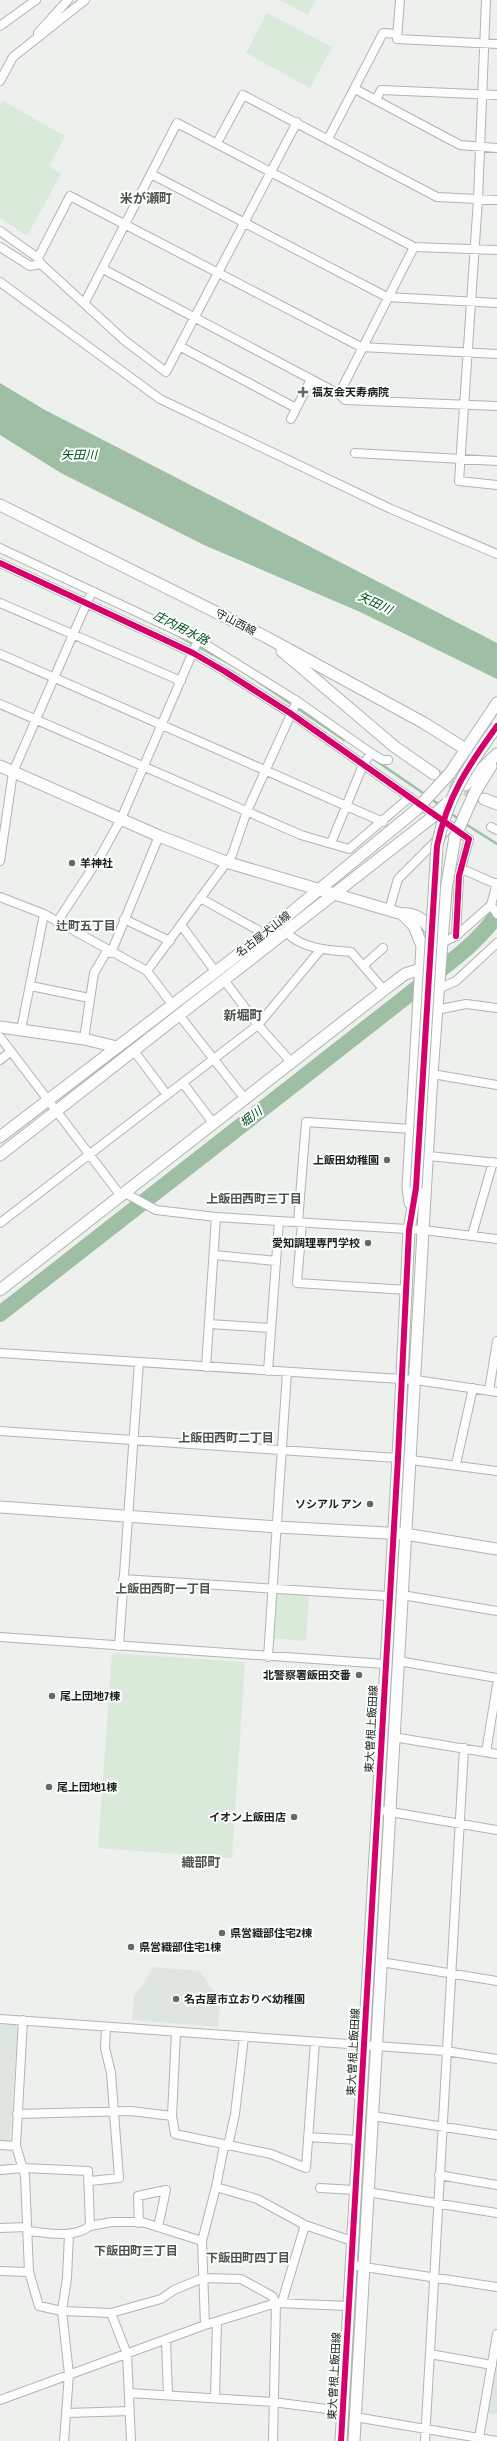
<svg xmlns="http://www.w3.org/2000/svg" width="497" height="2441" font-family="'Asap Condensed','Noto Sans JP',sans-serif">
<style>
.built{fill:#dfe6df}
.green{fill:#d9eadb}
.water{fill:#9fbfa4}
.lines{fill:none;stroke-linecap:round;stroke-linejoin:round}
.stream{stroke:#9fbfa4;stroke-width:2.5}
.river{stroke:#9fbfa4;stroke-width:16}
.secondary-tunnel{stroke:#ced0cf;stroke-width:11;stroke-dasharray:11 5.5;stroke-linecap:butt}
.street-casing{stroke:#b2b4b2;stroke-width:10}
.secondary-casing{stroke:#b2b4b2;stroke-width:13}
.street{stroke:#fcfdfc;stroke-width:8}
.secondary{stroke:#fcfdfc;stroke-width:11}
.secondary-bridge-casing{stroke:#b2b4b2;stroke-width:13;stroke-linecap:butt}
.secondary-bridge{stroke:#fcfdfc;stroke-width:11}
.cycleway-casing{stroke:#fafffb;stroke-width:8}
.cycleway{stroke:#d6006c;stroke-width:6}
.poi-dot{fill:#666866;stroke:#fafffb;stroke-width:1.5}
.labels{text-anchor:middle;stroke-width:4;stroke-linejoin:round;paint-order:stroke}
.poi-label{font-size:11px;font-weight:bold;fill:#1c1e1d;stroke:#fafffb;text-anchor:start}
.street-label{font-size:11px;fill:#1c1e1d;stroke:#fafffb}
.water-label{font-size:12px;font-style:italic;fill:#004c1c;stroke:#fafffb}
.neighbourhood-label{font-size:12px;font-weight:bold;fill:#505450;stroke:#fafffb}
.quarter-label{font-size:13px;font-weight:bold;fill:#505450;stroke:#fafffb}
</style>
<rect width="100%" height="100%" fill="#eef0ee"/>
<path class="built" d="M154,1967L200,1971L220,2001L218,2027L132,2020L134,1996Z
M0,2024L16,2025L18,2029L10,2140L8,2142L0,2141Z
M497,2359V2414L487,2413Z"/>
<path class="green" d="M280,0H316L308,15Z
M267,13L332,47L310,88L246,53Z
M3,101L65,136L49,166L61,174L27,236L0,218V106Z
M275,1592L309,1594L306,1641L272,1638Z
M112,1653L245,1662L232,1858L98,1848Z"/>
<path class="water" d="M0,383L45,410L497,643V679L360,612L204,545L61,473L0,435Z"/>
<g class="lines">
<path class="stream" d="M180,637L232,665
M250,676L344,740
M372,758L426,795
M430,798L441,806
M449,812L460,820
M464,823L497,844"/>
<path class="river" d="M0,1314L407,996C437,971 475,947 497,915"/>
<path class="secondary-tunnel" d="M436,775L482,798"/>
<g class="street-casing">
<path id="street" d="M400,0L397,39L497,44
M486,0L478,199L459,481L497,485
M0,26L36,0
M39,35L38,33L68,0
M0,81L13,57L85,0
M355,89L460,145L497,148
M376,100L381,90L497,95
M328,139L383,33L397,34
M217,143L243,95L437,197L497,200
M151,174L387,297L497,303
M0,231L38,258L41,264L124,340L166,372L297,122
M0,247L30,266L41,264
M38,258L70,196L361,347L497,354
M103,269L339,394L345,400L497,406
M0,282L160,399L391,509L497,554
M85,302L177,123L414,247L497,250
M181,347L296,408
M339,394L414,247
M291,419L311,379
M355,453L497,461
M0,548L205,644L297,701L371,753L383,760H388
M0,563L193,653L224,671L290,713L469,839L459,876L456,936
M0,603L181,681
M0,654L383,822
M0,704L301,835L349,849L410,797
M491,827L497,830
M331,843L363,765L371,753
M0,861L13,772L92,591
M462,869L496,884
M0,897L44,914L147,971L172,1004
M200,898L265,934
M491,905L497,914
M389,910L398,879L451,826
M124,919L170,941
M57,922L101,855L121,819L198,640
M181,925L215,971
M286,932C302,949 328,950 351,952L384,990
M442,943L456,936L491,905L497,883
M111,953L159,836
M364,965L383,948
M147,971L232,855L247,811L297,701
M224,980L258,1025L291,1062
M31,986L89,998
M438,989L456,981L497,943
M436,1010L466,1004L497,1008
M179,1015L245,1099
M21,1030L44,914
M0,1037L121,1196
M84,1039L94,973L107,951
M134,1051L167,1095
M0,1060L10,1052
M432,1074L497,1085
M183,1083L213,1123
M429,1156L497,1163
M125,1193L156,1210L216,1217L423,1230L497,1239
M298,1222L306,1122L411,1129
M0,1223L258,1025L321,949
M302,1223L297,1283L407,1290
M472,1235L493,1162
M214,1255L276,1261
M209,1324L271,1328
M0,1353L416,1380L497,1392
M206,1367L216,1217
M268,1371L279,1221
M489,1391L497,1341
M0,1431L398,1458
M411,1460L497,1471
M456,1464L473,1388
M123,1579L388,1596
M402,1595L497,1611
M0,1637L385,1664
M119,1646L139,1362
M268,1657L287,1372
M398,1661L497,1678
M393,1737L497,1754
M486,1752L497,1685
M385,1811L497,1830
M381,1962L497,1981
M0,2019L446,2051L497,2059
M23,2020L16,2146L25,2176L29,2272L39,2306L62,2311L69,2374L64,2441
M176,2033L172,2116L175,2134L271,2154L306,2168L315,2042
M17,2114L131,2111L172,2116
M373,2116L497,2135
M308,2137L358,2140
M0,2145L16,2146
M228,2146L235,2114L244,2037
M0,2170L23,2168L88,2171L90,2226C73,2239 48,2233 28,2231
M439,2175L497,2185
M90,2181L119,2178L111,2073L105,2048L106,2028
M216,2187L257,2199L305,2225L352,2241
M320,2188L355,2190
M367,2192L497,2213
M139,2223L138,2196L166,2190L158,2227
M90,2226L112,2222H142L202,2241
M0,2228L27,2227
M69,2234L67,2278L62,2311L111,2313L161,2299L174,2290L203,2278L241,2279L272,2296L276,2303L273,2441
M351,2265L497,2287
M0,2271L29,2272
M282,2302L305,2225
M111,2313L127,2354L131,2441
M205,2325L202,2241L216,2187L224,2146
M166,2340L168,2395
M430,2354L492,2365
M129,2393L273,2402L342,2411
M215,2397L217,2322
M0,2400L205,2325L276,2303L348,2306
M68,2413L130,2411
M355,2417L497,2441
M479,2438L497,2334
M425,2441L464,1748"/>
</g>
<g class="secondary-casing">
<path id="secondary" d="M0,505L266,637L424,723L467,750
M282,651L395,747L434,774
M0,766L159,836L226,862L402,914C418,912 427,923 434,936
M450,773L497,703
M465,785L497,754
M475,792L491,766
M484,799L497,804
M402,914L414,926L422,946L408,1187L410,1203
M0,1027L84,1039L117,1047
M0,1137L265,934L416,810
M0,1155L430,819
M0,1290L384,990L405,974L421,969
M0,1507L277,1527L405,1534L497,1549
M341,2441L398,1458L409,1230L416,1188
M354,2441L432,1074L446,890L455,837"/>
</g>
<use href="#street" class="street"/>
<use href="#secondary" class="secondary"/>
<g class="secondary-bridge-casing">
<path id="secondary-bridge" d="M416,810L450,773
M430,819L447,803
M455,837L475,792
M416,1188L437,846C447,797 468,766 497,726"/>
</g>
<use href="#secondary-bridge" class="secondary-bridge"/>
<g class="cycleway-casing">
<path id="cycleway" d="M0,563L193,653L224,671L290,713L469,839L459,876L456,936
M341,2441L398,1458L409,1230L416,1188L437,846C447,797 468,766 497,726"/>
</g>
<use href="#cycleway" class="cycleway"/>
</g>
<g class="poi-dot">
<path d="M301 386h4v4h4v4h-4v4h-4v-4h-4v-4h4z"/>
<circle cx="72" cy="863" r="4"/>
<circle cx="387" cy="1160" r="4"/>
<circle cx="368" cy="1243" r="4"/>
<circle cx="370" cy="1504" r="4"/>
<circle cx="359" cy="1675" r="4"/>
<circle cx="52" cy="1696" r="4"/>
<circle cx="49" cy="1787" r="4"/>
<circle cx="294" cy="1817" r="4"/>
<circle cx="222" cy="1933" r="4"/>
<circle cx="131" cy="1947" r="4"/>
<circle cx="176" cy="1999" r="4"/>
</g>
<g class="labels">
<g class="poi-label">
<text x="312" y="396">福友会天寿病院</text>
<text x="80" y="867">羊神社</text>
<text x="379" y="1164" text-anchor="end">上飯田幼稚園</text>
<text x="360" y="1247" text-anchor="end">愛知調理専門学校</text>
<text x="362" y="1508" text-anchor="end">ソシアル アン</text>
<text x="351" y="1679" text-anchor="end">北警察署飯田交番</text>
<text x="60" y="1700">尾上団地7棟</text>
<text x="57" y="1791">尾上団地1棟</text>
<text x="286" y="1821" text-anchor="end">イオン上飯田店</text>
<text x="230" y="1937">県営織部住宅2棟</text>
<text x="139" y="1951">県営織部住宅1棟</text>
<text x="184" y="2003">名古屋市立おりべ幼稚園</text>
</g>
<g class="street-label">
<text transform="translate(236 622) rotate(27)" y="4">守山西線</text>
<text transform="translate(263 934) rotate(-38)" y="4">名古屋犬山線</text>
<text transform="translate(371 1729) rotate(-87)" y="4">東大曽根上飯田線</text>
<text transform="translate(353 2052) rotate(-87)" y="4">東大曽根上飯田線</text>
<text transform="translate(334 2376) rotate(-87)" y="4">東大曽根上飯田線</text>
</g>
<g class="water-label">
<text x="79" y="459">矢田川</text>
<text transform="translate(375 603) rotate(25)" y="4">矢田川</text>
<text transform="translate(181 628) rotate(27)" y="4">庄内用水路</text>
<text transform="translate(251 1117) rotate(-38)" y="4">堀川</text>
</g>
<g class="neighbourhood-label">
<text x="86" y="930">辻町五丁目</text>
<text x="254" y="1203">上飯田西町三丁目</text>
<text x="226" y="1442">上飯田西町二丁目</text>
<text x="163" y="1593">上飯田西町一丁目</text>
<text x="136" y="2255">下飯田町三丁目</text>
<text x="248" y="2262">下飯田町四丁目</text>
</g>
<g class="quarter-label">
<text x="146" y="203">米が瀬町</text>
<text x="243" y="1020">新堀町</text>
<text x="201" y="1867">織部町</text>
</g>
</g>
</svg>
